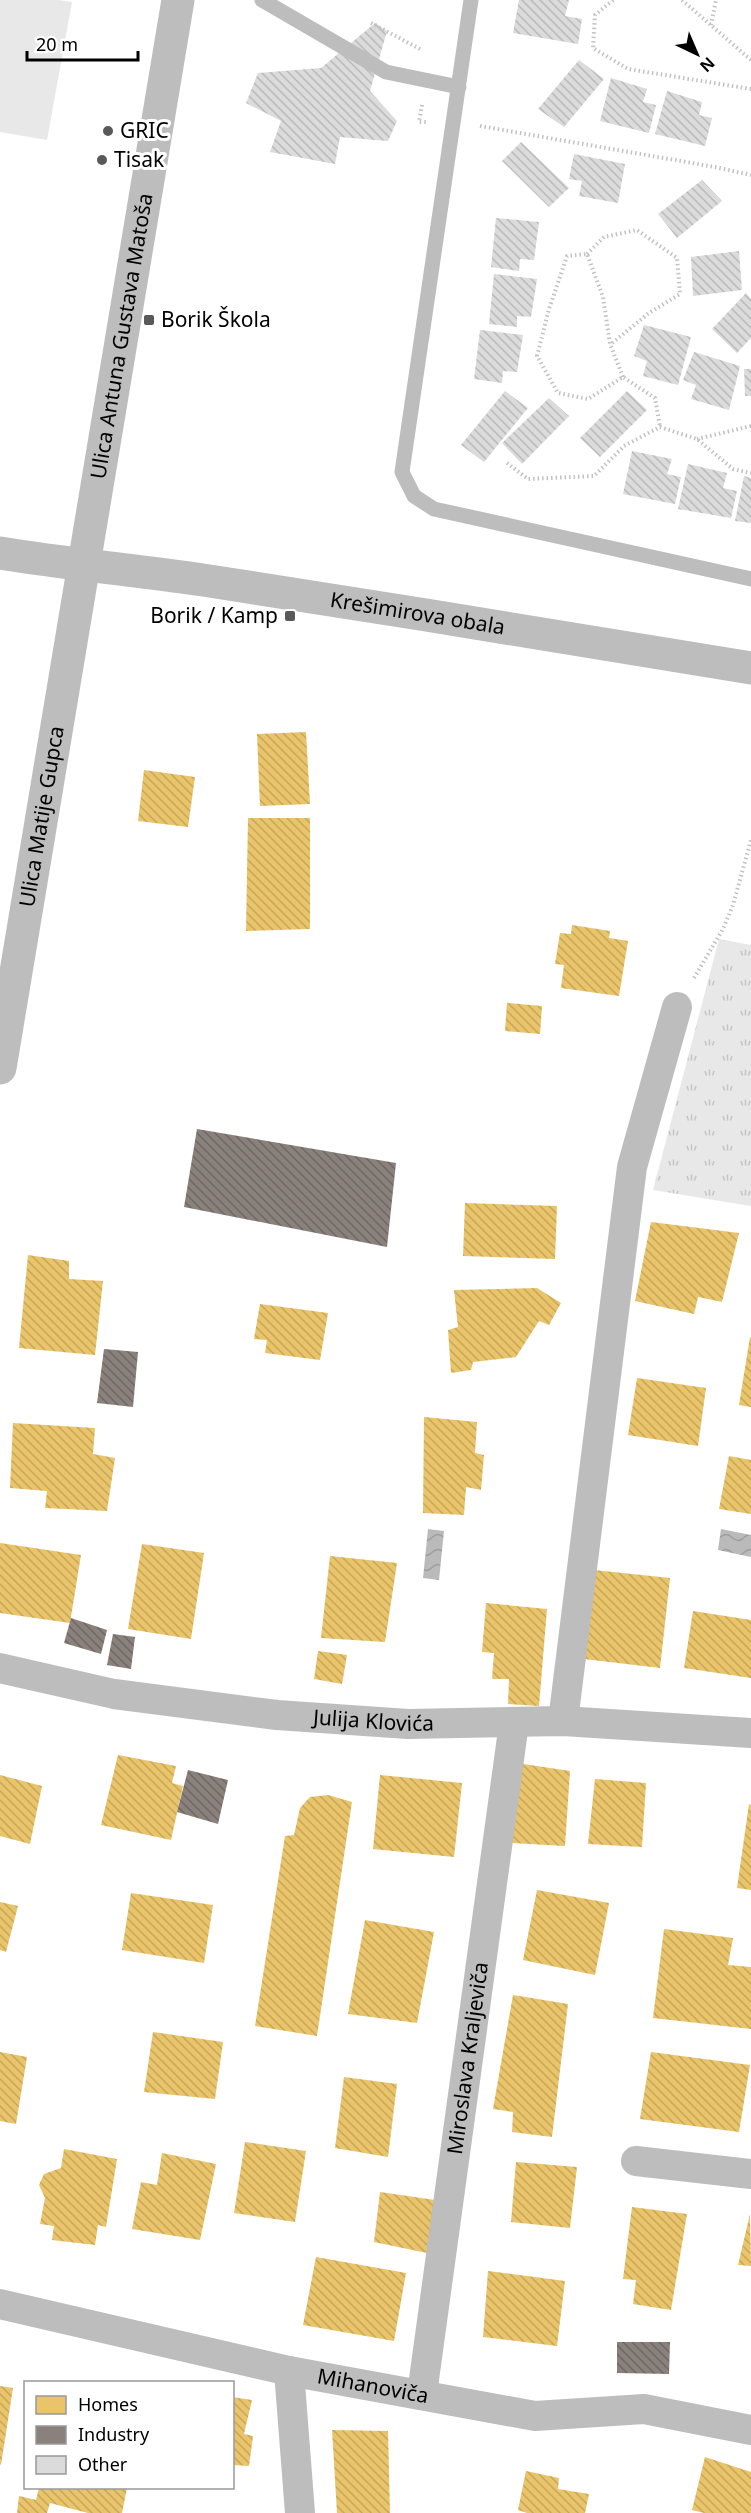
<svg xmlns="http://www.w3.org/2000/svg" width="751" height="2513" font-family="'Noto Sans',sans-serif">
<style>
.grass{fill:url(#grass-tufts)}
.garden{fill:#e8e8e8}
.water{fill:url(#water-waves)}
.homes{fill:url(#homes-back-hatch)}
.industry{fill:url(#industry-back-hatch)}
.building{fill:url(#building-back-hatch)}
.lines{fill:none;stroke-linecap:round;stroke-linejoin:round}
.path{stroke:#c2c2c2;stroke-width:4;stroke-dasharray:1.5 3;stroke-linecap:butt}
.service{stroke:#bdbdbd;stroke-width:15}
.minor{stroke:#bdbdbd;stroke-width:30}
.tertiary{stroke:#bdbdbd;stroke-width:33}
.poi-dot{fill:#595959;stroke:#fff;stroke-width:2}
.labels{text-anchor:middle;stroke-width:6;stroke-linejoin:round;paint-order:stroke}
.poi-label{font-size:21px;fill:#000;stroke:#fff;text-anchor:start}
.street-label{font-size:21px;fill:#000;stroke:#fff}
</style>
<defs>
<pattern id="grass-tufts" width="24" height="20" patternUnits="userSpaceOnUse" patternTransform="scale(1.5)"><rect width="24" height="20" fill="#e8e8e8"/><path d="M3 7l-1-3M5 7V3M7 7l1-3M15 17l-1-3M17 17v-4M19 17l1-3" fill="none" stroke="#c5c5c5"/></pattern>
<pattern id="water-waves" width="16" height="10" patternUnits="userSpaceOnUse" patternTransform="scale(1.5)"><rect width="16" height="10" fill="#bababa"/><path d="M0 5q4-4 8 0t8 0" fill="none" stroke="#9e9e9e"/></pattern>
<pattern id="homes-back-hatch" width="6" height="6" patternUnits="userSpaceOnUse" patternTransform="scale(1.5)"><rect width="6" height="6" fill="#e9c46a"/><path d="M-1 5l2 2M0 0l6 6M5-1l2 2" fill="none" stroke="#c6a75a"/></pattern>
<pattern id="industry-back-hatch" width="6" height="6" patternUnits="userSpaceOnUse" patternTransform="scale(1.5)"><rect width="6" height="6" fill="#8a817c"/><path d="M-1 5l2 2M0 0l6 6M5-1l2 2" fill="none" stroke="#6e6763"/></pattern>
<pattern id="building-back-hatch" width="6" height="6" patternUnits="userSpaceOnUse" patternTransform="scale(1.5)"><rect width="6" height="6" fill="#dbdbdb"/><path d="M-1 5l2 2M0 0l6 6M5-1l2 2" fill="none" stroke="#bababa"/></pattern>
</defs>
<rect width="100%" height="100%" fill="#fff"/>
<path class="grass" d="M719,939L751,945V1206L653,1190Z"/>
<path class="garden" d="M0,0H59L72,2L47,140L0,132Z"/>
<path class="water" d="M428,1529L444,1531L439,1580L423,1578Z
M721,1529L751,1535V1557L718,1550Z"/>
<path class="homes" d="M306,732L310,804L260,806L257,734Z
M144,770L195,777L188,827L138,821Z
M248,818H310V929L246,931Z
M572,925L610,931L609,938L628,941L619,996L561,988L564,965L555,964L560,933L571,934Z
M507,1003L542,1006L540,1034L505,1031Z
M465,1203L557,1206L555,1259L463,1256Z
M651,1222L739,1233L722,1302L698,1297L694,1314L635,1301Z
M28,1255L69,1261V1279L103,1281L95,1355L19,1348Z
M537,1288L561,1303L549,1325L539,1321L516,1357L473,1362L471,1370L451,1373L448,1330L458,1327L454,1290Z
M260,1304L328,1313L320,1360L265,1353L267,1340L254,1339Z
M750,1337L751,1338V1407L739,1405Z
M637,1378L706,1388L698,1446L628,1435Z
M424,1417L477,1422L475,1453L484,1455L481,1490L466,1487L464,1515L423,1513Z
M13,1423L95,1428L93,1454L115,1458L107,1511L45,1508L47,1491L10,1488Z
M729,1456L751,1460V1514L719,1509Z
M0,1543L81,1555L70,1623L0,1613Z
M142,1544L204,1553L191,1639L128,1629Z
M330,1556L397,1563L385,1642L321,1638Z
M594,1570L670,1578L660,1668L584,1659Z
M486,1603L547,1609L539,1706L508,1704L509,1679H492L494,1653L482,1652Z
M693,1611L751,1620V1678L684,1668Z
M318,1651L347,1655L342,1684L314,1679Z
M118,1755L176,1766L172,1783L183,1786L171,1840L101,1825Z
M517,1763L570,1771L565,1846L511,1843Z
M0,1775L42,1786L30,1844L0,1836Z
M380,1775L462,1783L454,1857L373,1849Z
M595,1779L646,1783L642,1847L588,1844Z
M328,1795L352,1802L317,2036L255,2026L285,1836L294,1835L300,1808L310,1797Z
M749,1804L751,1805V1890L737,1888Z
M537,1890L609,1903L595,1975L523,1960Z
M131,1893L213,1905L204,1963L122,1950Z
M0,1902L18,1906L6,1952L0,1950Z
M365,1920L434,1932L417,2023L348,2014Z
M664,1929L733,1938L728,1965L751,1967V2029L653,2018Z
M513,1995L568,2004L552,2137L512,2132L513,2112L493,2109Z
M153,2032L223,2042L215,2099L144,2092Z
M0,2052L27,2057L16,2124L0,2121Z
M651,2052L750,2065L739,2132L640,2119Z
M344,2077L397,2084L388,2157L335,2148Z
M245,2142L306,2151L295,2222L234,2213Z
M64,2149L117,2159L106,2227L98,2225L95,2245L52,2240L54,2226L40,2224L45,2198L39,2185L44,2174L61,2168Z
M162,2153L216,2164L200,2240L132,2229L141,2182L157,2185Z
M516,2162L577,2167L570,2228L511,2222Z
M380,2192L435,2200L427,2253L374,2242Z
M632,2207L687,2214L671,2310L633,2304L636,2280L623,2279Z
M750,2214L751,2266L738,2265Z
M316,2257L406,2273L394,2341L303,2325Z
M488,2271L565,2281L557,2346L483,2337Z
M0,2386L13,2388L1,2465L0,2464Z
M232,2397L252,2400L244,2434L253,2436L249,2466L232,2465Z
M332,2430L388,2431L390,2513H337Z
M705,2457L751,2472V2513H704L692,2510Z
M526,2471L559,2478L558,2489L589,2494L585,2513H527L518,2510Z
M39,2488H127L122,2513H88L50,2503L47,2513H17L19,2496L36,2500Z"/>
<path class="industry" d="M197,1129L396,1163L387,1247L184,1207Z
M104,1349L138,1352L133,1407L97,1403Z
M71,1618L107,1630L101,1654L64,1643Z
M113,1634L135,1637L131,1669L107,1665Z
M188,1770L228,1780L218,1824L177,1812Z
M617,2342H670L669,2374L617,2373Z"/>
<path class="building" d="M519,0H569L565,16L582,19L578,44L513,33Z
M375,23L387,31L370,91L397,121L388,141L340,137L335,164L270,152L281,121L246,103L258,73L321,68Z
M579,60L604,79L564,127L538,109Z
M611,78L647,89L643,102L656,105L649,133L600,121Z
M667,91L702,102L699,115L712,118L705,146L655,134Z
M521,142L569,188L549,207L502,161Z
M574,154L625,164L618,203L579,196L582,181L569,179Z
M702,180L722,201L677,238L658,214Z
M496,218L539,222L534,260L520,259L519,271L491,267Z
M739,251L742,290L693,296L691,257Z
M494,274L537,279L531,317L517,316V327L489,324Z
M746,293L751,299V338L737,353L712,329Z
M644,325L691,337L678,385L643,376L647,361L634,356Z
M480,330L523,335L517,372L503,371L502,383L474,379Z
M694,352L740,366L729,410L691,399L696,385L683,380Z
M744,369H751V396H745Z
M505,391L528,408L484,462L461,445Z
M627,391L647,410L600,457L580,438Z
M549,398L569,416L522,464L502,443Z
M632,451L672,459L667,474L681,477L675,504L623,494Z
M688,464L727,473L723,488L737,491L731,518L678,509Z
M744,476L751,478V523L735,521Z"/>
<g class="lines">
<path class="path" d="M613,0L595,15L593,48L628,69L751,89
M682,0L751,60
M371,23L422,50
M711,25L716,0
M422,105L419,122H428
M480,126L715,167L751,175
M587,254L604,237L637,230L677,258L680,294L649,313L611,344
M623,377L610,344L603,297L587,254L567,256L549,309L537,356L558,393L588,399L623,377L655,398L660,427
M697,439L751,426
M507,463L528,479L594,476L624,446L660,427L697,439L733,469L751,473
M694,978L723,929L733,905L751,840"/>
<path class="service" d="M262,0L386,72L459,87
M471,0L402,472L414,496L434,509L751,579"/>
<g class="minor">
<path id="s1" d="M0,1668L114,1694L277,1715L408,1724L563,1721L751,1733"/>
<path d="M563,1721L632,1167L677,1007"/>
<path d="M636,2161L751,2174"/>
<path id="s2" d="M0,2304L289,2371L535,2416L644,2409L751,2430"/>
<path d="M289,2371L300,2513"/>
<path id="s3" d="M422,2394L514,1723"/>
</g>
<g class="tertiary">
<path id="s4" d="M0,553C67,564 135,570 203,580C386,608 568,638 751,668"/>
<path id="s5" d="M0,1068L178,0"/>
</g>
</g>
<g class="poi-dot">
<circle cx="108" cy="131" r="6"/>
<circle cx="102" cy="160" r="6"/>
<rect x="143" y="314" width="12" height="12" rx="3"/>
<rect x="284" y="610" width="12" height="12" rx="3"/>
</g>
<g class="labels">
<g class="poi-label">
<text x="120" y="138">GRIC</text>
<text x="114" y="167">Tisak</text>
<text x="161" y="327">Borik Škola</text>
<text x="278" y="623" text-anchor="end">Borik / Kamp</text>
</g>
<g class="street-label">
<text dy="7" stroke="none"><textPath href="#s5" startOffset="742">Ulica Antuna Gustava Matoša</textPath></text>
<text dy="7" stroke="none"><textPath href="#s4" startOffset="422">Krešimirova obala</textPath></text>
<text dy="7" stroke="none"><textPath href="#s5" startOffset="255">Ulica Matije Gupca</textPath></text>
<text dy="7" stroke="none"><textPath href="#s1" startOffset="378">Julija Klovića</textPath></text>
<text dy="7" stroke="none"><textPath href="#s3" startOffset="339">Miroslava Kraljeviča</textPath></text>
<text dy="7" stroke="none"><textPath href="#s2" startOffset="382">Mihanoviča</textPath></text>
</g>
</g>
<rect x="24" y="2381" width="210" height="108" fill="#ffffff" stroke="#999999" stroke-width="1.5"/>
<rect x="36" y="2396" width="30" height="18" fill="#e9c46a" stroke="#999999" stroke-width="1.5"/>
<text x="78" y="2411" font-size="18" fill="#000000">Homes</text>
<rect x="36" y="2426" width="30" height="18" fill="#8a817c" stroke="#999999" stroke-width="1.5"/>
<text x="78" y="2441" font-size="18" fill="#000000">Industry</text>
<rect x="36" y="2456" width="30" height="18" fill="#dbdbdb" stroke="#999999" stroke-width="1.5"/>
<text x="78" y="2471" font-size="18" fill="#000000">Other</text>
<g transform="translate(697 54) rotate(136)" stroke="#ffffff" stroke-width="4.5" paint-order="stroke">
<path d="M0-4.5L10 22L0 15L-10 22Z" fill="#000000"/>
<text y="-9" font-size="16" font-weight="bold" text-anchor="middle" fill="#000000">N</text>
</g>
<path d="M27 51v9h111v-9" fill="none" stroke="#000000" stroke-width="3"/>
<text x="36" y="51" font-size="18" fill="#000000" stroke="#ffffff" stroke-width="4.5" paint-order="stroke">20 m</text>
</svg>
